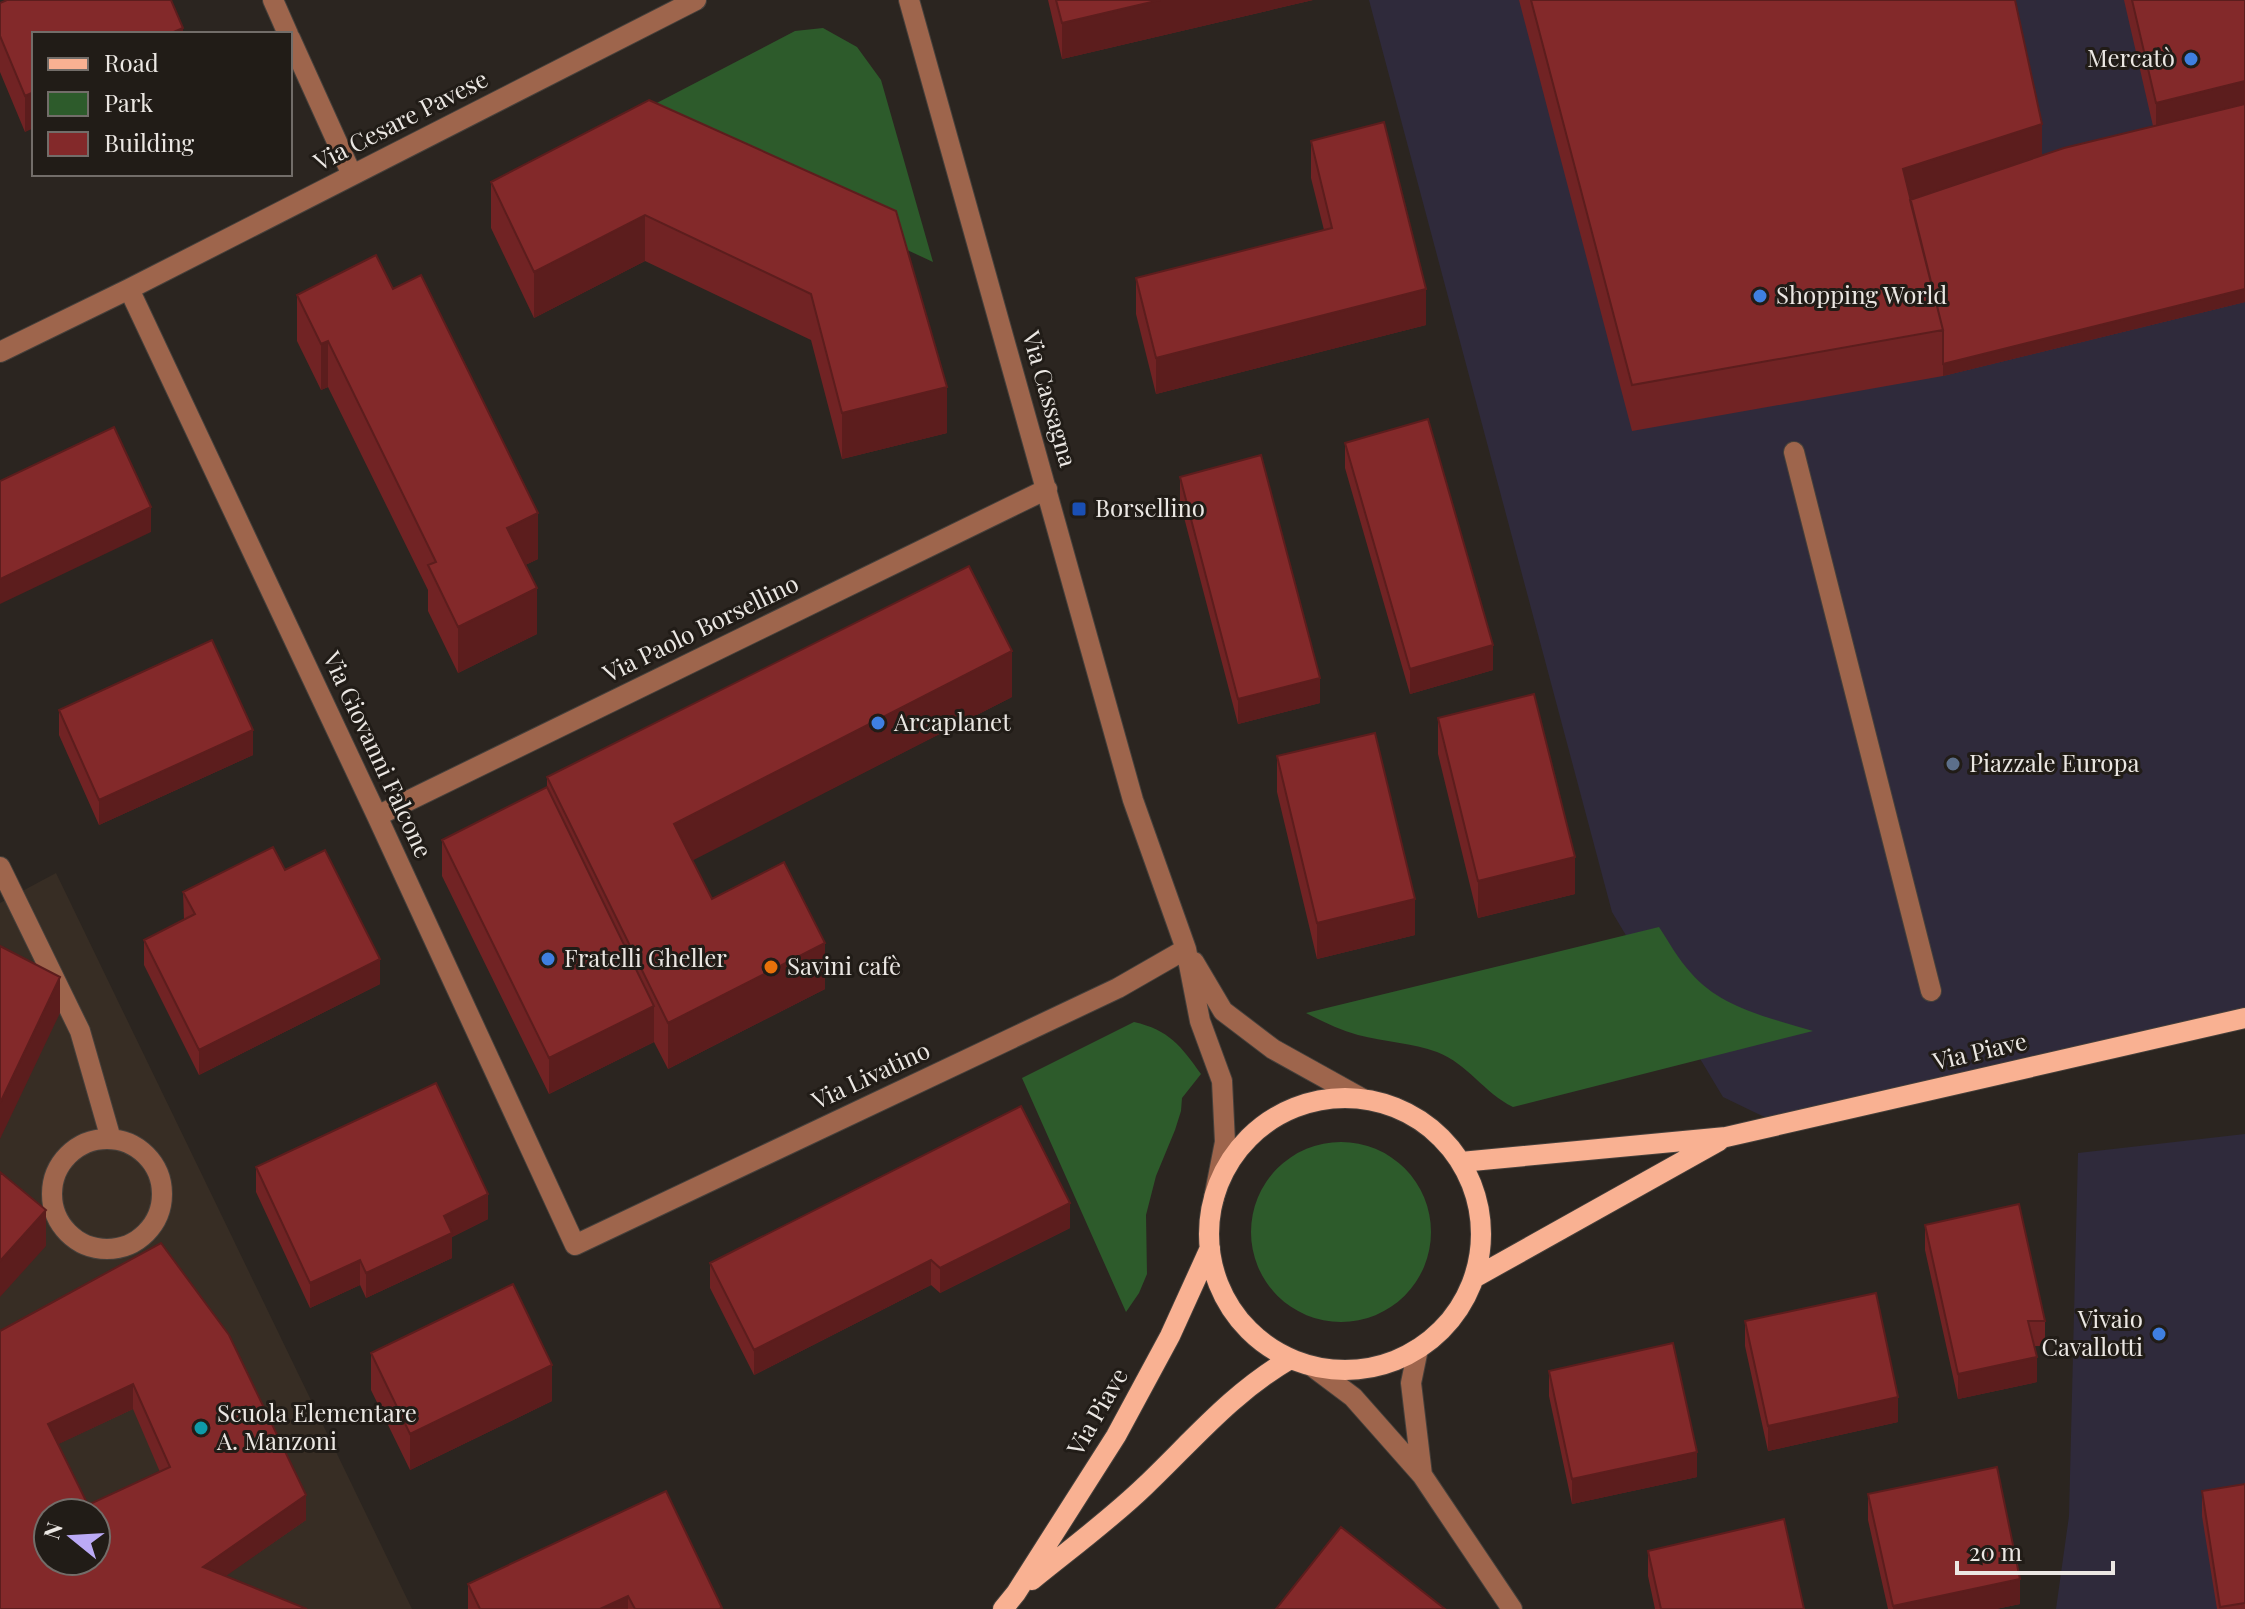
<svg xmlns="http://www.w3.org/2000/svg" width="2245" height="1609" font-family="'Playfair Display',serif">
<style>
.commercial{fill:#2f2a3b}
.built{fill:#372d24;fill-rule:evenodd}
.green{fill:#2d5b2b}
.lines{fill:none;stroke-linecap:round;stroke-linejoin:round}
.minor-casing{stroke:#46403b;stroke-width:22}
.major-casing{stroke:#46403b;stroke-width:22}
.minor{stroke:#9e654c;stroke-width:20}
.major{stroke:#f9b192;stroke-width:20}
.wall{fill:#712324;fill-rule:evenodd}
.shaded-wall{fill:#5c1d1d}
.building{fill:#83292a;stroke:#5c1d1d;stroke-width:2;fill-rule:evenodd}
.shop-dot{fill:#3f7fe0;stroke:#211c17;stroke-width:3}
.transit-dot{fill:#1a4fb4;stroke:#211c17;stroke-width:3}
.service-dot{fill:#5c6f8a;stroke:#211c17;stroke-width:3}
.food-dot{fill:#e8710a;stroke:#211c17;stroke-width:3}
.culture-dot{fill:#0f9aa8;stroke:#211c17;stroke-width:3}
.labels{text-anchor:middle;stroke-width:6;stroke-linejoin:round;paint-order:stroke}
.poi-label{font-size:24px;fill:#ebe7e3;stroke:#211c17;text-anchor:start}
.street-label{font-size:24px;fill:#ebe7e3;stroke:#211c17}
</style>
<rect width="100%" height="100%" fill="#2b2520"/>
<path class="commercial" d="M1369,0H2245V1018L1787,1128L1723,1097L1612,912Z
M2245,1134V1609H2056L2069,1516L2078,1153Z"/>
<path class="built" d="M56,873L412,1609H0V903ZM48,1513H96V1561H48Z"/>
<path class="green" d="M823,28L857,47L881,80L933,262L626,119L795,31Z
M1659,927C1669,942 1678,959 1691,973C1721,1008 1770,1018 1813,1031L1513,1107C1484,1093 1468,1064 1437,1052C1413,1043 1384,1042 1358,1035C1340,1030 1323,1022 1306,1013Z
M1134,1022C1169,1030 1181,1046 1201,1074L1182,1098L1181,1111L1175,1130L1156,1176L1146,1215L1147,1274L1139,1293L1126,1312L1022,1078Z
M1251 1232a90 90 0 1 1 180 0a90 90 0 1 1-180 0Z"/>
<g class="lines">
<g class="minor-casing">
<path id="minor" d="M273,0L288,34
M909,0L1133,800L1186,949L1200,1021L1222,1081L1225,1142L1214,1198
M290,38L352,175
M129,289L377,816L575,1245L1118,988L1186,949
M0,352L129,289L696,0
M1794,452L1931,991
M377,816L1047,489
M0,867L80,1031L111,1139
M1194,962L1223,1011L1273,1049L1363,1099
M52 1194a55 55 0 1 1 110 0a55 55 0 1 1-110 0Z
M1418,1349L1411,1383L1422,1475
M1313,1367L1353,1397L1422,1475L1512,1609"/>
</g>
<g class="major-casing">
<path id="major" d="M1209 1234a136 136 0 1 1 272 0a136 136 0 1 1-272 0Z
M1461,1162L1726,1137L2245,1018
M1474,1278L1719,1141
M1032,1580C1070,1549 1111,1519 1146,1485C1194,1439 1232,1393 1290,1359
M1003,1609L1016,1593L1116,1436L1170,1336L1210,1248"/>
</g>
<use href="#minor" class="minor"/>
<use href="#major" class="major"/>
</g>
<path class="wall" d="M1048,0H1313L1062,59Z
M1519,0H2015L2042,155L2153,126L2124,0H2245V302L1943,376L1632,431Z
M0,3L183,34L25,132L0,72Z
M649,100L947,433L842,459L811,340L645,261L534,318L491,228V182Z
M1311,141L1426,325L1156,394L1136,314V278L1324,230L1311,178Z
M393,289L538,559L525,565L537,634L458,673L428,611V590L328,387L321,390L297,341V295Z
M1345,443L1493,670L1410,694L1345,468Z
M1180,477L1320,703L1238,724L1180,502Z
M1012,697L692,860L712,899L825,989L668,1069L654,1042L549,1094L442,876V840L547,787V777Z
M59,710L253,755L99,825L59,735Z
M1438,718L1575,894L1478,918L1438,754Z
M1277,756L1415,935L1317,959L1277,792Z
M285,870L380,984L199,1075L144,965V940L184,919L183,892Z
M256,1167L488,1219L452,1237V1258L366,1298L360,1285L310,1308L256,1192Z
M1925,1225L2045,1321V1346H2034L2037,1382L1958,1399L1925,1250Z
M1070,1228L940,1293L931,1285L754,1375L710,1288V1263Z
M161,1243L306,1520L225,1576L0,1609V1331ZM133,1409L160,1472L88,1505L58,1444Z
M1745,1321L1898,1422L1768,1451L1745,1346Z
M371,1353L552,1401L410,1470L371,1390Z
M1549,1371L1697,1477L1572,1504L1549,1396Z
M2245,1484V1609H2217L2202,1516V1491Z
M666,1491L722,1609H468V1584Z
M1868,1494L2020,1604L1996,1609H1888L1868,1520Z
M1648,1551L1804,1609H1655L1648,1576Z"/>
<path class="shaded-wall" d="M1160,0H1313L1062,59V23Z
M183,28V34H169Z
M2245,81V117L2156,139V103Z
M34,92V128L25,132V96Z
M2042,124V170L1905,214L1903,169Z
M645,215V261L534,318V272Z
M1426,289V325L1156,394V358Z
M2245,289V302L1943,376V364Z
M328,341V387L321,390V344Z
M947,387V433L842,459V413Z
M151,507V532L0,604V579Z
M538,513V559L507,574V528Z
M537,588V634L458,673V627Z
M1493,645V670L1410,694V669Z
M1012,651V697L674,870V824Z
M1320,678V703L1238,724V699Z
M253,730V755L99,825V800Z
M1575,857V894L1478,918V881Z
M1415,899V935L1317,959V923Z
M825,943V989L668,1069V1023Z
M380,959V984L199,1075V1050Z
M60,977V1013L0,1139V1103Z
M654,1006V1042L549,1094V1058Z
M488,1194V1219L452,1237V1258L366,1298V1273L444,1216Z
M1070,1203V1228L940,1293V1268Z
M46,1210V1246L0,1297V1261Z
M360,1260V1285L310,1308V1283Z
M931,1260V1285L754,1375V1350Z
M2037,1357V1382L1958,1399V1374Z
M552,1365V1401L410,1470V1434Z
M133,1384V1409L48,1449V1424Z
M1898,1397V1422L1768,1451V1426Z
M1697,1452V1477L1572,1504V1479Z
M306,1495V1520L203,1592V1567Z
M2020,1579V1604L1996,1609H1893V1606Z
M628,1596V1609H600Z"/>
<path class="building" d="M7,0H171L183,28L169,34H34V92L25,96L0,36V3Z
M1056,0H1160L1062,23Z
M1531,0H2015L2042,124L1903,169L1943,330L1632,385Z
M2132,0H2245V81L2156,103Z
M649,100L896,211L947,387L842,413L811,294L645,215L534,272L491,182Z
M2245,104V289L1943,364V330L1910,200L2064,148Z
M1384,122L1426,289L1156,358L1136,278L1332,228L1311,141Z
M376,255L393,289L421,275L538,513L507,528L537,588L458,627L428,565L436,562L328,341L321,344L297,295Z
M1428,419L1493,645L1410,669L1345,443Z
M114,427L151,507L0,579V481Z
M1261,455L1320,678L1238,699L1180,477Z
M969,566L1012,651L674,824L712,899L784,862L825,943L668,1023L547,777Z
M212,640L253,730L99,800L59,710Z
M1534,694L1575,857L1478,881L1438,718Z
M1375,733L1415,899L1317,923L1277,756Z
M547,787L654,1006L549,1058L442,840Z
M273,847L285,870L325,850L380,959L199,1050L144,940L195,914L183,892Z
M0,946L60,977L0,1103Z
M436,1083L488,1194L444,1216L452,1233L366,1273L360,1260L310,1283L256,1167Z
M1021,1106L1070,1203L940,1268L931,1260L754,1350L710,1263Z
M0,1172L46,1210L0,1261Z
M2019,1204L2045,1321H2028L2037,1357L1958,1374L1925,1225Z
M161,1243L229,1335L306,1495L203,1567L307,1609H0V1331ZM133,1384L170,1467L88,1505L48,1424ZM48,1513H96V1561H48Z
M513,1284L552,1365L410,1434L371,1353Z
M1876,1293L1898,1397L1768,1426L1745,1321Z
M1673,1343L1697,1452L1572,1479L1549,1371Z
M1997,1467L2020,1579L1893,1606L1868,1494Z
M2245,1484V1603L2220,1607L2202,1491Z
M666,1491L722,1608L719,1609H635L628,1596L600,1609H480L468,1584Z
M1784,1519L1804,1609H1661L1648,1551Z
M1341,1527L1445,1609H1276Z"/>
<g class="shop-dot">
<circle cx="2191" cy="59" r="8"/>
<circle cx="1760" cy="296" r="8"/>
<circle cx="878" cy="723" r="8"/>
<circle cx="548" cy="959" r="8"/>
<circle cx="2159" cy="1334" r="8"/>
</g>
<rect class="transit-dot" x="1071" y="501" width="16" height="16" rx="4"/>
<circle class="service-dot" cx="1953" cy="764" r="8"/>
<circle class="food-dot" cx="771" cy="967" r="8"/>
<circle class="culture-dot" cx="201" cy="1428" r="8"/>
<g class="labels">
<g class="poi-label">
<text x="2175" y="67" text-anchor="end">Mercatò</text>
<text x="1776" y="304">Shopping World</text>
<text x="1095" y="517">Borsellino</text>
<text x="894" y="731">Arcaplanet</text>
<text x="1969" y="772">Piazzale Europa</text>
<text x="564" y="967">Fratelli Gheller</text>
<text x="787" y="975">Savini cafè</text>
<text x="2143" y="1328" text-anchor="end">Vivaio<tspan x="2143" dy="28">Cavallotti</tspan></text>
<text x="217" y="1422">Scuola Elementare<tspan x="217" dy="28">A. Manzoni</tspan></text>
</g>
<g class="street-label">
<text transform="translate(401 121) rotate(-27)" y="8">Via Cesare Pavese</text>
<text transform="translate(1049 399) rotate(74)" y="8">Via Cassagna</text>
<text transform="translate(701 629) rotate(-26)" y="8">Via Paolo Borsellino</text>
<text transform="translate(377 755) rotate(65)" y="8">Via Giovanni Falcone</text>
<text transform="translate(1980 1052) rotate(-13)" y="8">Via Piave</text>
<text transform="translate(871 1076) rotate(-25)" y="8">Via Livatino</text>
<text transform="translate(1098 1412) rotate(-60)" y="8">Via Piave</text>
</g>
</g>
<rect x="32" y="32" width="260" height="144" fill="#211c17" stroke="#726d69" stroke-width="2"/>
<rect x="48" y="58" width="40" height="12" fill="#f9b192" stroke="#726d69" stroke-width="2"/>
<text x="104" y="72" font-size="24" fill="#ebe7e3">Road</text>
<rect x="48" y="92" width="40" height="24" fill="#2d5b2b" stroke="#726d69" stroke-width="2"/>
<text x="104" y="112" font-size="24" fill="#ebe7e3">Park</text>
<rect x="48" y="132" width="40" height="24" fill="#83292a" stroke="#726d69" stroke-width="2"/>
<text x="104" y="152" font-size="24" fill="#ebe7e3">Building</text>
<g transform="translate(72 1537) rotate(288)"><circle r="38" fill="#211c17" stroke="#726d69" stroke-width="2"/>
<path d="M0-6L14 30L0 20L-14 30Z" fill="#bbaaf6"/>
<text y="-12" font-size="22" font-weight="bold" text-anchor="middle" fill="#ebe7e3">N</text>
</g>
<path d="M1957 1561v12h156v-12" fill="none" stroke="#ebe7e3" stroke-width="4"/>
<text x="1969" y="1561" font-size="24" fill="#ebe7e3" stroke="#211c17" stroke-width="6" paint-order="stroke">20 m</text>
</svg>
